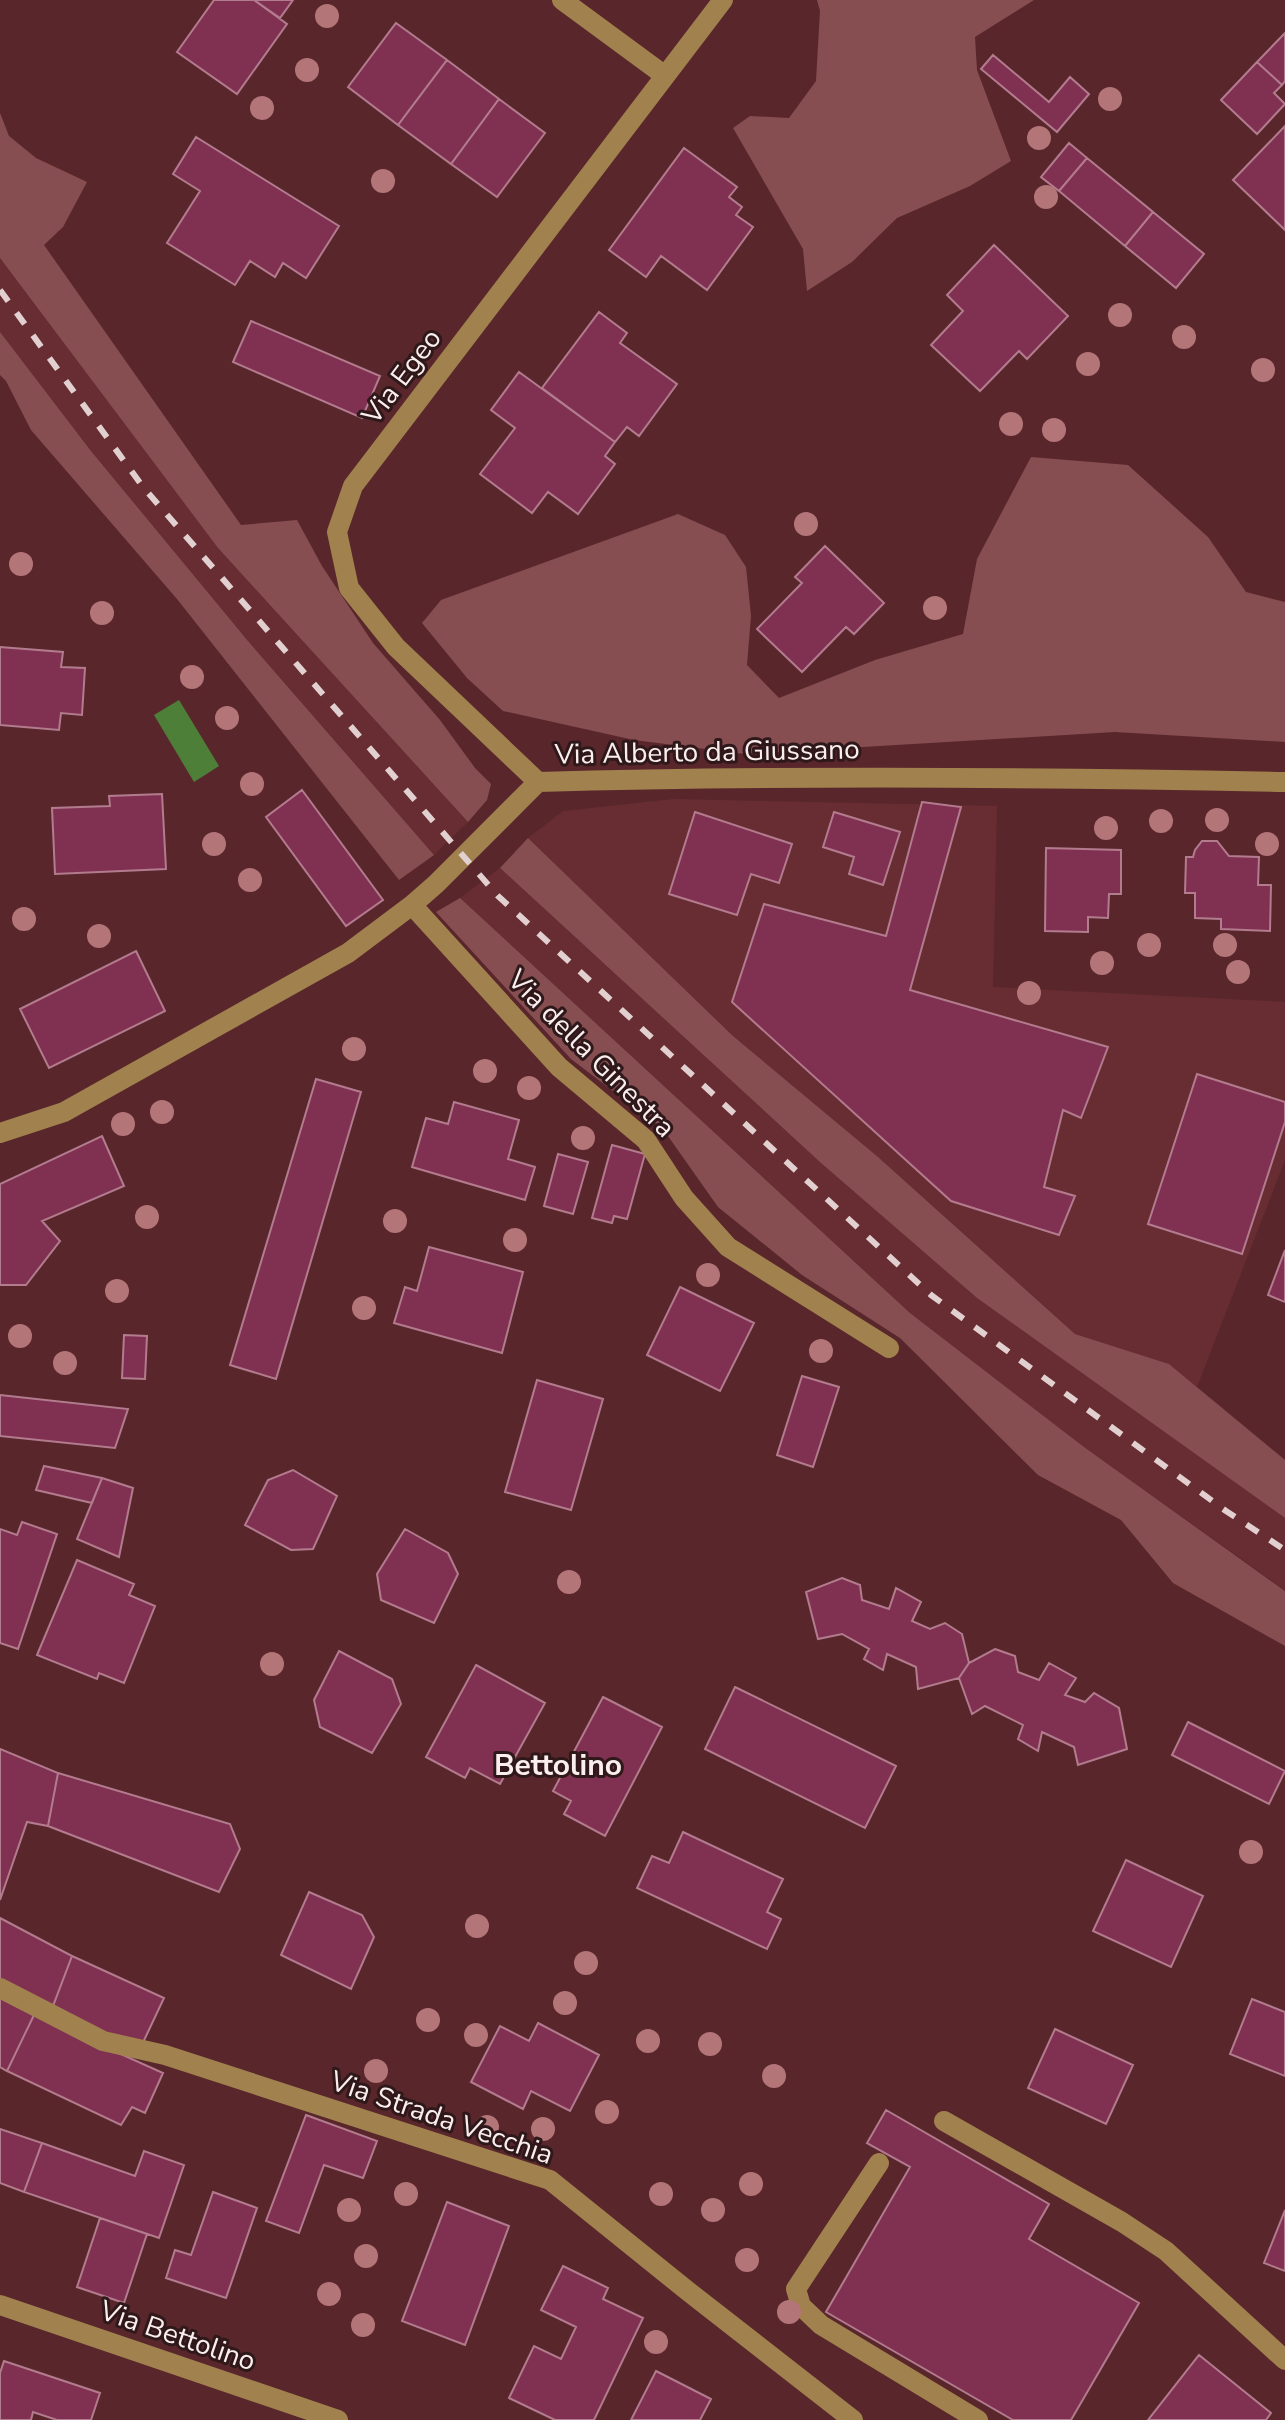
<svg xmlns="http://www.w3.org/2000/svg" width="1285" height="2420" font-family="'Nunito Sans',sans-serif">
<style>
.built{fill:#672d32}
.green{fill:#864e51}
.water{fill:#4e7f39}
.building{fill:#803152;stroke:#b37b8e;stroke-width:2}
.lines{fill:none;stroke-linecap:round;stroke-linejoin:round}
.minor{stroke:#a1814e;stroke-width:20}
.rail{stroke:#e2d0d0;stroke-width:6;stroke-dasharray:14 14;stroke-linecap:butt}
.tree{fill:#b47578}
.labels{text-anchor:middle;stroke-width:6;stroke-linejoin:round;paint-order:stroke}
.street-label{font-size:28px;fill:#fbeeee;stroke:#2f181a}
.neighbourhood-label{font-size:30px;font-weight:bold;fill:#fbeeee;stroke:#2f181a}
</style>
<rect width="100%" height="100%" fill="#59272b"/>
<path class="built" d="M0,258L218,548L468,822L434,855L248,641L91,451L7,342L0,332Z
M674,799L997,806L993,987L1285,1002V1160L1197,1387L1169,1364L1075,1334L878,1157L733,1036L528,838L563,811Z
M500,868L821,1163L977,1298L1285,1518V1590L1084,1447L910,1313L460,898Z"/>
<path class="green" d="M817,0H1034L975,37L977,70L1011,161L970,186L897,218L852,262L807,291L803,249L733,128L750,116L789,118L816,81L820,11Z
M0,113L9,136L36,158L87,182L63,227L44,245L241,525L297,520L322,566L373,643L440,720L475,768L491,784L487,800L468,822L218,548L0,258Z
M0,332L91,451L248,641L434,855L399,880L177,599L31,430L6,381L0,375Z
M1031,457L1128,465L1208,537L1246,592L1285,602V742L1115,732L745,754L634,740L503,711L467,678L422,623L441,600L678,514L725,535L746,567L751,616L747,665L779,698L875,660L963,634L977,559Z
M528,838L733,1036L878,1157L1075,1334L1169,1364L1285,1460V1518L977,1298L821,1163L500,868Z
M460,898L910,1313L1084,1447L1285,1591V1646L1173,1583L1121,1520L1038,1475L900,1338L802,1275L718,1207L663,1129L571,1059L436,912Z"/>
<path class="water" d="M179,700L219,766L194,782L154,715Z"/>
<path class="building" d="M214,0H254L287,24L237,94L177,52Z
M254,0H293L280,18Z
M396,23L447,60L398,125L348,87Z
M1285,33V81L1282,85L1257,62Z
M993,55L1049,102L1070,77L1089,94L1057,132L981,69Z
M447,60L499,99L451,164L398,125Z
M1257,62L1282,85L1274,93L1285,104L1257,134L1221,100Z
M499,99L545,133L497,197L451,164Z
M1285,126V230L1233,180Z
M196,137L339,226L306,278L283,263L275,277L250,261L235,285L167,243L200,191L173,174Z
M1069,143L1087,158L1059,191L1041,177Z
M684,148L737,187L729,197L742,207L736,215L753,227L707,290L661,256L646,277L609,250Z
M1087,158L1153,212L1125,246L1059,191Z
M1153,212L1204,254L1176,288L1125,246Z
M994,245L1068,316L1027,359L1019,351L980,391L931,345L963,311L947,295Z
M599,312L627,333L620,343L677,384L639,436L627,427L615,442L542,388Z
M251,321L380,376L362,418L233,362Z
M519,372L615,442L605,456L615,464L578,514L548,492L532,513L480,474L515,428L491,410Z
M825,546L884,603L854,634L846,627L802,672L757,629L802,583L795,577Z
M0,647L63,652L61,667L85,668L82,715L61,713L59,730L0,725Z
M302,790L383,900L346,926L266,817Z
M162,794L166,869L55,874L52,808L110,806L109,796Z
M922,802L961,807L910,990L1108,1047L1081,1118L1063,1110L1044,1187L1075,1196L1059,1235L951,1201L732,1002L764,904L886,936Z
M695,812L792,844L779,883L751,874L737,915L669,894Z
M834,812L900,832L883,885L849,874L854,857L823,847Z
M1202,841H1217L1229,856L1259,857L1258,885H1271L1270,931L1221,929V919L1195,918V893H1185L1186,857H1193L1195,850Z
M1046,848L1121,850V894H1109L1108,918L1088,917V932L1045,931Z
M136,951L165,1011L49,1068L20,1009Z
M1197,1074L1285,1102V1122L1242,1254L1148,1224Z
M316,1079L361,1092L276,1379L230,1365Z
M454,1102L519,1120L508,1159L535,1167L525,1200L412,1167L426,1118L448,1124Z
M102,1136L124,1186L42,1221L60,1241L26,1285H0V1184Z
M612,1145L645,1154L627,1219L614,1216L612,1223L592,1218Z
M558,1154L588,1162L573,1214L544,1206Z
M429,1247L523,1272L502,1353L394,1323L405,1287L417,1291Z
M1285,1250V1302L1268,1295Z
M680,1287L754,1323L720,1391L647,1355Z
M124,1335L147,1336L145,1379L122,1378Z
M802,1376L839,1387L813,1467L777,1455Z
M537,1380L603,1399L571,1510L505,1492Z
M0,1395L128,1409L115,1448L0,1436Z
M44,1466L102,1478L92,1503L36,1490Z
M293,1470L337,1496L313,1549L291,1550L245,1525L268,1480Z
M102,1478L133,1488L119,1557L77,1539Z
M22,1522L57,1534L18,1649L0,1643V1529L17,1535Z
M405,1529L448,1553L458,1574L434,1623L381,1600L377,1574Z
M77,1560L134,1584L129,1595L155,1606L124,1683L99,1673L97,1679L37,1655Z
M842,1578L860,1585L862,1600L889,1609L896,1588L921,1602L912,1621L930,1629L945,1623L962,1634L969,1663L959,1678L918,1689L916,1667L887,1654L883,1670L864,1659L869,1649L842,1634L818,1639L806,1592Z
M995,1649L1015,1656L1018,1672L1039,1680L1049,1663L1076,1678L1065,1695L1085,1702L1094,1693L1119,1708L1127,1749L1078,1765L1074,1747L1042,1732L1038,1751L1018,1739L1023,1725L985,1706L972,1714L959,1678L969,1663Z
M339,1651L392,1679L401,1704L372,1753L320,1727L314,1700Z
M476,1665L545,1703L500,1784L470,1768L465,1778L426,1757Z
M735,1687L896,1766L865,1828L705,1749Z
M603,1697L662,1727L605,1836L564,1814L571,1801L553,1791Z
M1188,1722L1285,1771L1269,1804L1172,1755Z
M0,1749L58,1773L48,1826L27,1822L0,1900Z
M58,1773L230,1824L240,1849L219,1892L48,1826Z
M683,1832L783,1879L767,1912L781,1919L767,1949L637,1888L652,1856L669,1863Z
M1126,1860L1203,1896L1171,1967L1093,1931Z
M309,1892L362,1915L374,1937L351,1989L281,1955Z
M0,1918L72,1956L53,2006L0,1979Z
M72,1956L164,1998L139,2051L53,2006Z
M0,1998L34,2015L7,2071L0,2067Z
M1252,1999L1285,2012V2076L1230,2054Z
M34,2015L163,2073L145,2113L132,2107L121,2125L7,2071Z
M538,2023L599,2055L570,2111L531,2091L523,2109L471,2082L500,2026L529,2041Z
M1055,2029L1133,2065L1106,2124L1028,2088Z
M886,2110L1049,2204L1029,2239L1139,2303L1071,2420H1013L826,2312L910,2167L867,2143Z
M306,2115L377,2141L363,2178L324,2165L299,2233L266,2221Z
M0,2129L42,2143L24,2192L0,2183Z
M42,2143L135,2176L144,2151L184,2165L159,2238L24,2192Z
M213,2192L257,2208L226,2298L166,2278L175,2250L191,2255Z
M447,2202L509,2226L465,2345L402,2321Z
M1285,2210V2271L1264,2263Z
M100,2218L147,2234L124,2303L77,2287Z
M563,2266L608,2288L603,2299L643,2318L594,2420H555L509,2398L534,2346L561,2359L576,2327L541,2310Z
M1199,2355L1271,2413L1266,2420H1148Z
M4,2361L100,2393L91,2420H57L33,2412L31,2420H0V2373Z
M656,2371L711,2399L700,2420H631Z"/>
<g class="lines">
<path class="minor" d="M562,0L664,75
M538,782L396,647L349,588L337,532L353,486L723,0
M412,905L559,1067L646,1140L684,1198L728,1247L889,1348
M0,1133L64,1112L348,953L412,905L436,884L538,782C787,775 1036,777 1285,782
M0,1988L103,2041L165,2055L550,2180L689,2292L853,2420
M944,2121L1122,2222L1166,2251L1285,2360
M879,2163L796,2289L801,2306L821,2325L978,2420
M0,2305L338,2420"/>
<path class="rail" d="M0,290L143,487L498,896L931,1295L1226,1511L1285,1550"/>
</g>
<g class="tree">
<circle cx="327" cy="16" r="12"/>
<circle cx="307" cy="70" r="12"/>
<circle cx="1110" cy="99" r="12"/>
<circle cx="262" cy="108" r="12"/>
<circle cx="1039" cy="138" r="12"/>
<circle cx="383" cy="181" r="12"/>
<circle cx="1046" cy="197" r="12"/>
<circle cx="1120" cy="315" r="12"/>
<circle cx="1184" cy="337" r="12"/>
<circle cx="1088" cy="364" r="12"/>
<circle cx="1263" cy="370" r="12"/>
<circle cx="1011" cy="424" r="12"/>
<circle cx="1054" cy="430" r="12"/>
<circle cx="806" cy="524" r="12"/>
<circle cx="21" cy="564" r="12"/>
<circle cx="935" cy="608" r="12"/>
<circle cx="102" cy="613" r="12"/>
<circle cx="192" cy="677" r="12"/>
<circle cx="227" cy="718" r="12"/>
<circle cx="252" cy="784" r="12"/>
<circle cx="1217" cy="820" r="12"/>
<circle cx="1161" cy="821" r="12"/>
<circle cx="1106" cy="828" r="12"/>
<circle cx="214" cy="844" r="12"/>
<circle cx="1267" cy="844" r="12"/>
<circle cx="250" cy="880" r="12"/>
<circle cx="24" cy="919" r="12"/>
<circle cx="99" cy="936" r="12"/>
<circle cx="1149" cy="945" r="12"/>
<circle cx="1225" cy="945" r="12"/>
<circle cx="1102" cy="963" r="12"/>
<circle cx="1238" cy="972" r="12"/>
<circle cx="1029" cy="993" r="12"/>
<circle cx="354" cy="1049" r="12"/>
<circle cx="485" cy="1071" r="12"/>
<circle cx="529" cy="1088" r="12"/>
<circle cx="162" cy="1112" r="12"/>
<circle cx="123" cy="1124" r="12"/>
<circle cx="583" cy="1138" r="12"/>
<circle cx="147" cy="1217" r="12"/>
<circle cx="395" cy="1221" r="12"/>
<circle cx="515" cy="1240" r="12"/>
<circle cx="708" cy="1275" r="12"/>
<circle cx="117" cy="1291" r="12"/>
<circle cx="364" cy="1308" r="12"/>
<circle cx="20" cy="1336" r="12"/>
<circle cx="821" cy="1351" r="12"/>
<circle cx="65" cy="1363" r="12"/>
<circle cx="569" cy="1582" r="12"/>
<circle cx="272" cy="1664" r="12"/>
<circle cx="1251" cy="1852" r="12"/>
<circle cx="477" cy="1926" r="12"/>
<circle cx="586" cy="1963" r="12"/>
<circle cx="565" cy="2003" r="12"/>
<circle cx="428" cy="2020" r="12"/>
<circle cx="476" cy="2035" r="12"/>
<circle cx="648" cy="2041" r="12"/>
<circle cx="710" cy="2044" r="12"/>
<circle cx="376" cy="2071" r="12"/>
<circle cx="774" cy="2076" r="12"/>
<circle cx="607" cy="2112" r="12"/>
<circle cx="487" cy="2127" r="12"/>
<circle cx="543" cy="2129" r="12"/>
<circle cx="751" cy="2184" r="12"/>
<circle cx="406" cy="2194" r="12"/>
<circle cx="661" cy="2194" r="12"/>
<circle cx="349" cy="2210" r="12"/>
<circle cx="713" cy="2210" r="12"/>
<circle cx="366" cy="2256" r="12"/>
<circle cx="747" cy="2260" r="12"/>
<circle cx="329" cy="2294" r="12"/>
<circle cx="789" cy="2312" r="12"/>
<circle cx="363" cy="2325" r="12"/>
<circle cx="656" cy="2342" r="12"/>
</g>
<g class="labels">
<g class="street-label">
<text transform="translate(401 376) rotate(-53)" y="10">Via Egeo</text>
<text transform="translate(707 751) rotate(-1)" y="10">Via Alberto da Giussano</text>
<text transform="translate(592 1053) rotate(45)" y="10">Via della Ginestra</text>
<text transform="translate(442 2117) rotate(19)" y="10">Via Strada Vecchia</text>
<text transform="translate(178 2335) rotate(19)" y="10">Via Bettolino</text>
</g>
<g class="neighbourhood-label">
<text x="558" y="1775">Bettolino</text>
</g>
</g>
</svg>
